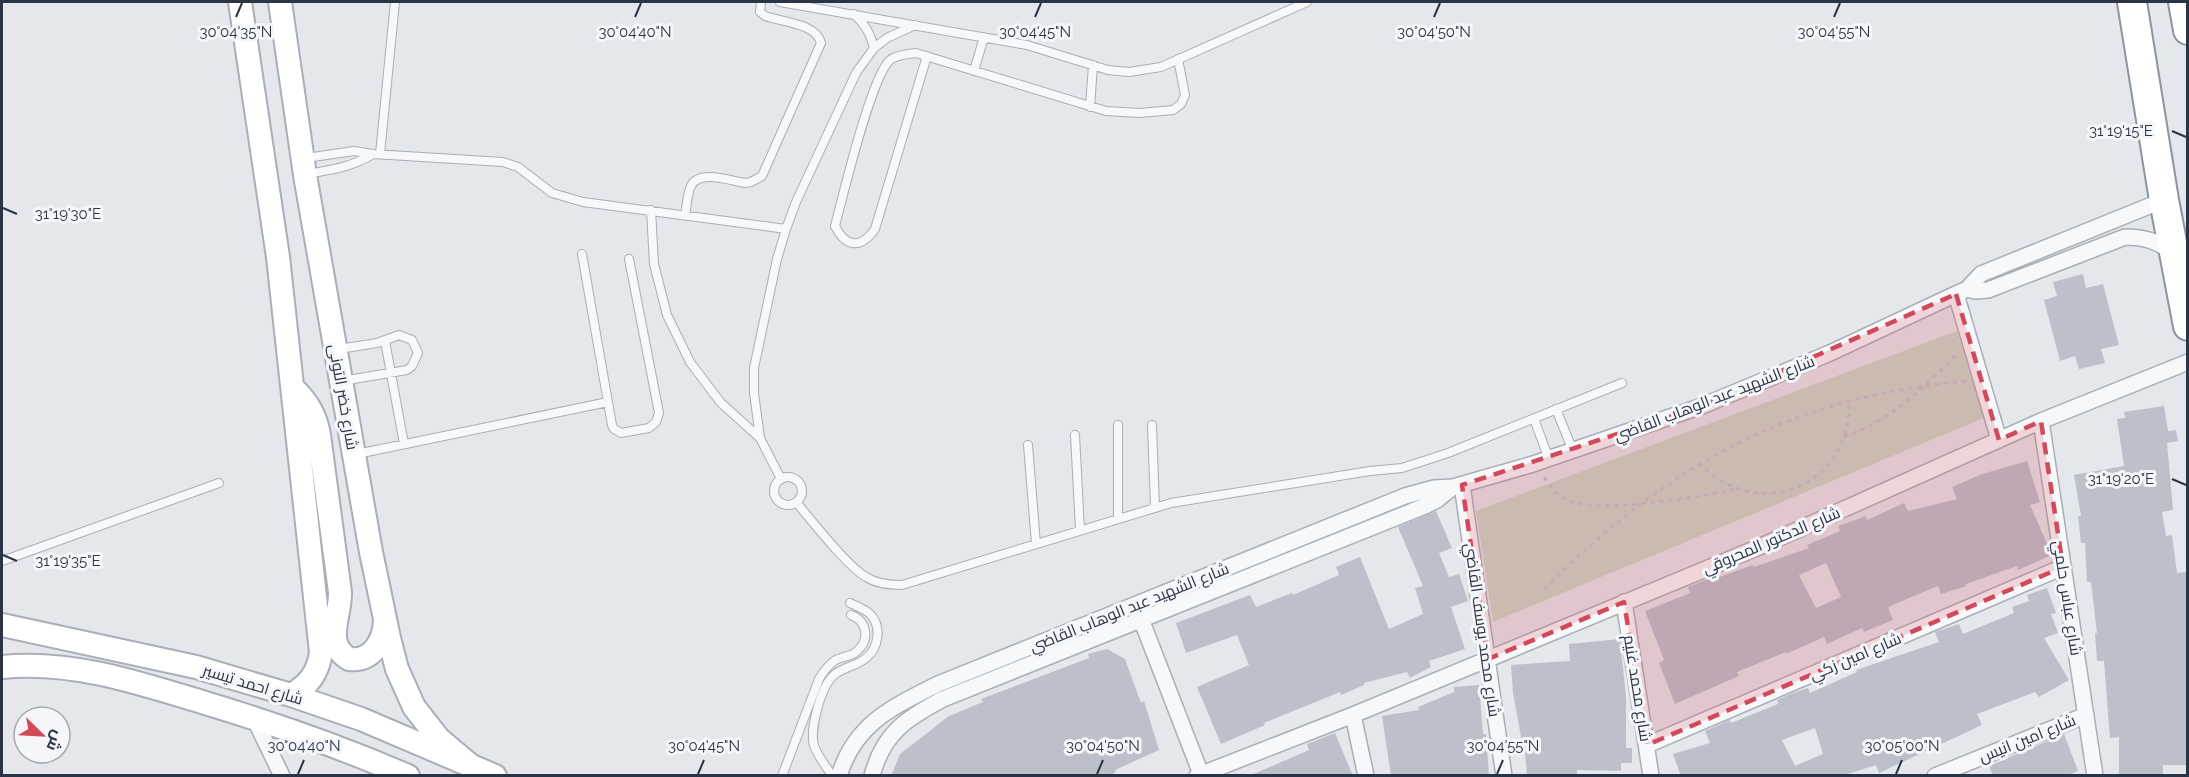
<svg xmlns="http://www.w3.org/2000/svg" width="2189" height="777" font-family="Raleway,Cairo,sans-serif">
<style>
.green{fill:#c9d6c5}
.building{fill:#bbc0ca;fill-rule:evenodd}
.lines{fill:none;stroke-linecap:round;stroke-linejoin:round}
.lane-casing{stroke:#a9aeb7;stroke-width:10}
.street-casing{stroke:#a9aeb7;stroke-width:18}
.secondary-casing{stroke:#a9aeb7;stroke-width:26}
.highway-casing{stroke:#8b94a3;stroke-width:32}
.path{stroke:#c2c5cb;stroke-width:3;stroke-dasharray:4.5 4.5;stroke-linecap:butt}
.lane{stroke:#f7f8fa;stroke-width:8}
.street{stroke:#f7f8fa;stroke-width:15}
.secondary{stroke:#fff;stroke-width:22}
.highway{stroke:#fff;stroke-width:28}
.marked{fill:#d1495b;fill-opacity:0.2;stroke:#d1495b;stroke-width:4.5;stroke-dasharray:12 8;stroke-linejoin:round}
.ticks{fill:none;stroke:#2b3445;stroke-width:2}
.labels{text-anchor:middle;stroke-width:6;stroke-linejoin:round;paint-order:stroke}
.street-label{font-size:16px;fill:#2b3445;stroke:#f4f6f9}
.ticks-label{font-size:15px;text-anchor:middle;fill:#2b3445;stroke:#f4f6f9;stroke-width:6;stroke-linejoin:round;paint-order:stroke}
</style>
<rect width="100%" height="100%" fill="#e4e7ec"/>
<path class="green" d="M1957,331L1984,418L1493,622L1476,511Z"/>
<path class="building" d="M2083,274L2086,288L2103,284L2119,345L2101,349L2105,363L2079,369L2075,356L2060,361L2044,300L2057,296L2053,282Z
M2164,406L2168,431L2176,430L2178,441L2167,443L2173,510L2162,512L2166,536L2172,535L2177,573L2186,572L2187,598V765H2163V776H2119V737L2110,738L2104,661H2097L2095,633H2097L2091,582H2087L2085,543H2081L2078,516H2081L2074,475L2124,466L2117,419L2125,418L2124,412Z
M2027,461L2040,502L2030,505L2052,555L2018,570L2017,566L1966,584V586L1941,594L1938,586L1888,607L1893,620L1864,632L1862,628L1827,644L1824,637L1786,654V652L1737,672L1739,676L1675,704L1659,663L1664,660L1645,611L1690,593L1688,587L1713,577L1714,579L1753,565L1754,567L1809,548L1807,545L1840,531L1838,526L1866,516L1867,520L1904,503L1908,511L1957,499L1952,487L1982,474ZM1826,563L1841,597L1816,608L1799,575Z
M1436,511L1452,548L1439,553L1449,577L1459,574L1468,601L1451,607L1465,649L1429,661L1431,667L1410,678L1407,672L1364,683V685L1341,695L1340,692L1264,723L1265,725L1221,744L1197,687L1249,665L1237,635L1186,653L1176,623L1250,595L1256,607L1292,593L1293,595L1339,575L1336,567L1360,557L1389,629L1423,614L1415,588L1423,586L1398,527Z
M2047,588L2056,613L2051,614L2058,633L2044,638L2069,680L2039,697L2035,692L1977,714L1982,725L1879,773L1876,765L1841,776H1681L1673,754L1710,743L1705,731L1730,720L1731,723L1778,704L1777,700L1793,693L1808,688L1810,693L1857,672L1856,670L1939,642L1935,632L1959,624L1963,634L2014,613L2012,607L2029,601L2027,595ZM1815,728L1823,754L1795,766L1782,740Z
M1620,639L1626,697V748H1632V763H1621V771L1577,770V776H1527L1524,741L1522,742L1513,693L1511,665L1570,661L1569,644Z
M1107,649L1125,659L1141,703L1144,701L1159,750L1115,770L1116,772L1108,776H891L900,754L949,716L983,702L981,699L1089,658L1088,654Z
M1479,685L1483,734H1486L1489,776H1391L1382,716L1419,710L1418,707L1454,692V687Z
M1335,733L1353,776H1249L1309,750L1307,744Z
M2064,734L2078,771L2065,776H1993L1989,766Z"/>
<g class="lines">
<g class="lane-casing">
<path id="lane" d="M780,2L1027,45L1108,70L1129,72L1161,67L1307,2
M854,14C865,24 870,33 874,48
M927,56L875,229C861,249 846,248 835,226C843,196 871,77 890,60C896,55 908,54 916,53L1106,111L1140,113L1173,110L1181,104L1185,95L1178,59
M974,71L984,37
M1090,107L1093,65
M380,154L395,2
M306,158L354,151L373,154L503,162L518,167L552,193L583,202L786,229
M306,174C331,170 352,167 373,154
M651,210L654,264L667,315L690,362L721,403L760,438
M685,215C687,206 687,194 691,186C699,169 731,181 745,183L751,182L762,176L821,43C816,23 782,22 765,16L760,12L761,2
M582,254L612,425L614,429L621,433L649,428L656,422L659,413L629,259
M385,341L404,444
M339,349L377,343L399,335L412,340L418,353L412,366L407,370L342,381
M1556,409L1573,451
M1534,419L1549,459
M1152,425L1155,508
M1075,435L1080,530
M1028,445L1036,544
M357,454L608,402
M774 491a14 14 0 1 1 28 0a14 14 0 1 1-28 0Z
M781,479L760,438L754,393V368L777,259L786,229L796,202L856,73L874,48L887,38L915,25
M796,502C813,522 846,565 866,577C877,584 889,585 902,585L1171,503L1370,471L1402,468L1448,453L1622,383
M1118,519V425
M2,561L219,483
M782,776L819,679C823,672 828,666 834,661C841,656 850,657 856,652C871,640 867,621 851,615
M832,776C827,767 819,758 815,748C808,733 821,686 834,675C843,667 857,666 866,658C879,648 882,626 870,614C865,609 856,606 850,603"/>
</g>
<g class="street-casing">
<path id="street" d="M1967,289L1975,291L1988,290L2125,237C2144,237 2158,241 2173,253
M1956,294L1999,440
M2041,421L2095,776
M1462,485L1504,776
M1624,602L1651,776
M1141,619L1201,774
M1353,715L1366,776
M254,718L282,776
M1647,745L2063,567
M839,776C855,723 893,707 938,684L1405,496L1434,488L1453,487L1533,464L1702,406L1830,353L1956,294L1967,289L1981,274L2164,200
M872,776C883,733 907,718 943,699L1425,506L1437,500L1453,487
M1197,776L1353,715L1759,547L2041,421L2188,362
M1935,776L2086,715"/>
</g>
<g class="secondary-casing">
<path id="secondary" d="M240,2L278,257L321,652C318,673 309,685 291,695
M280,2L305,175L371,552L389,638L397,669L414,707L439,739L470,765
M294,389C308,402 316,416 319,435L340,592C341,616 323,643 349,659C372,662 384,641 385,621
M2,625L196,667L291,695L361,719L495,776
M2,667C70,660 137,682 202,702C272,723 341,747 408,776"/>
</g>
<g class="highway-casing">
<path id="highway" d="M2132,2L2164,200L2188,326
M2183,2L2188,30"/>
</g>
<path class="path" d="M1844,437C1891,421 1924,387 1958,353
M1699,463C1758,525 1852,486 1849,401
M1544,477C1550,485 1556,495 1566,500C1594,514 1703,497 1736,489
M1544,589C1670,464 1789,397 1968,381"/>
<use href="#lane" class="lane"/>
<use href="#street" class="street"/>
<use href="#secondary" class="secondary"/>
<use href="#highway" class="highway"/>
</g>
<path class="marked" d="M1956,294L1999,440L2041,421L2063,567L1647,745L1624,602L1488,659L1462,485L1702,406Z"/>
<path class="ticks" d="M236,17L242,3M635,17L641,3M1035,17L1041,3M1434,17L1440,3M1834,17L1840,3M2172,131L2186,137M3,208L17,214M2172,479L2186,485M3,555L17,561M298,774L304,760M698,774L704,760M1097,774L1103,760M1497,774L1503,760M1896,774L1902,760"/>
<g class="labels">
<g class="street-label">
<text transform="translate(344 397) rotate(80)" y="6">شارع خضر التونى</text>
<text transform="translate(1714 398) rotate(-21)" y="6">شارع الشهيد عبد الوهاب القاضي</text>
<text transform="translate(1771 540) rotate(-23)" y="6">شارع الدكتور المحروقي</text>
<text transform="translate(2068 598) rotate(81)" y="6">شارع عباس حلمي</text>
<text transform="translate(1129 607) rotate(-22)" y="6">شارع الشهيد عبد الوهاب القاضي</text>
<text transform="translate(1483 630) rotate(82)" y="6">شارع محمد يوسف القاضي</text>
<text transform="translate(1855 656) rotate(-23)" y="6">شارع امين زكي</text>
<text transform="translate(253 684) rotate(17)" y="6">شارع احمد تيسير</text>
<text transform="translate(1638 688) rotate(81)" y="6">شارع محمد غنيم</text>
<text transform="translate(2027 738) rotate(-22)" y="6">شارع امين انيس</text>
</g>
</g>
<g class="ticks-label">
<text x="236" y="37">30°04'35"N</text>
<text x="635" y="37">30°04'40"N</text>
<text x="1035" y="37">30°04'45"N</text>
<text x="1434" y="37">30°04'50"N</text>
<text x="1834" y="37">30°04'55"N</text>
<text x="2121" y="136">31°19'15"E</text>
<text x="68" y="219">31°19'30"E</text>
<text x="2121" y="484">31°19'20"E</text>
<text x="68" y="566">31°19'35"E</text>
<text x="304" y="751">30°04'40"N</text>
<text x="704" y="751">30°04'45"N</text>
<text x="1103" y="751">30°04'50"N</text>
<text x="1503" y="751">30°04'55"N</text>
<text x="1902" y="751">30°05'00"N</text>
</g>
<rect width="2189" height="777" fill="none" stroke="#2b3445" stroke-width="6"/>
<g transform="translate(42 735) rotate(114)"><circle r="28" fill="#f4f6f9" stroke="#a4a8b1" stroke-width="1.5"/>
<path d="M0-4.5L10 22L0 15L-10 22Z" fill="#d1495b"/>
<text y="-9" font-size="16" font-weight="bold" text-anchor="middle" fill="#2b3445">ش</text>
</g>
</svg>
